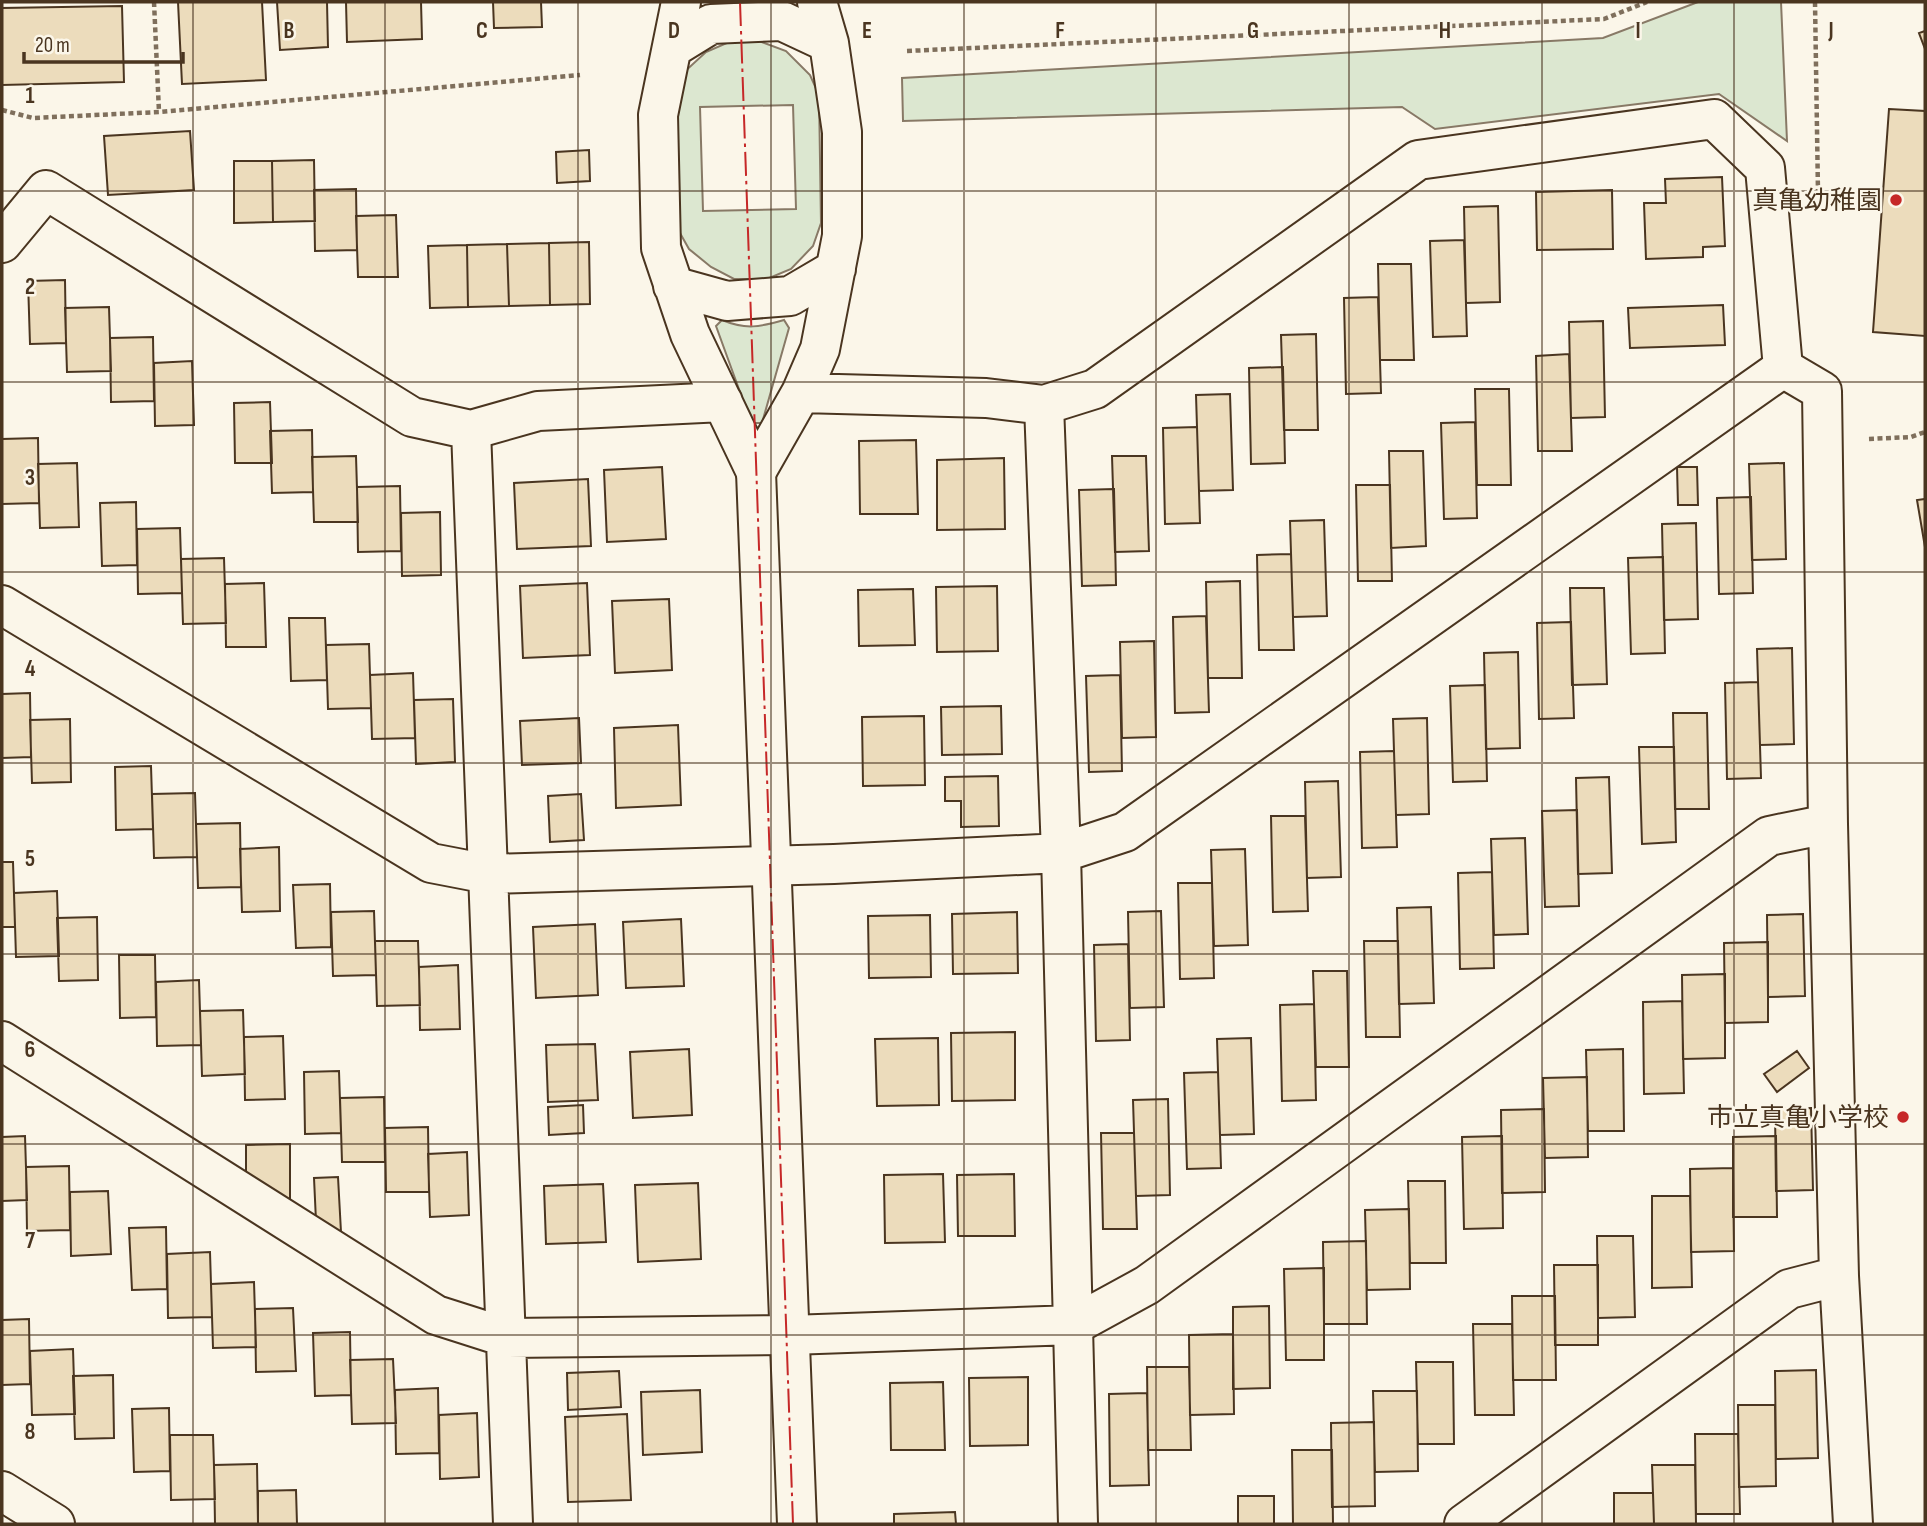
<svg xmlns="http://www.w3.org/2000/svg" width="1927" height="1526" font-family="'Sofia Sans Condensed','Noto Sans JP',sans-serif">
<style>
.green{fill:#dce7d0;stroke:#887966;stroke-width:2;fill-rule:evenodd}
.building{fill:#ecdcbc;stroke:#4a3520;stroke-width:2}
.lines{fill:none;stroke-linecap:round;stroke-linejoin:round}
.minor-casing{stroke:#4a3520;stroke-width:42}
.tertiary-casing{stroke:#4a3520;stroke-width:42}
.path{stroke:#7f6f5c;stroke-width:4.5;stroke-dasharray:5 3.5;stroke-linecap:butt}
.minor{stroke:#fbf6e9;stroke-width:38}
.tertiary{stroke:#fbf6e9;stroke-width:38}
.power{stroke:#c62828;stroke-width:2;stroke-dasharray:24 5 3.5 5;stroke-linecap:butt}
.grid{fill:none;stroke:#4a3520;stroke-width:2;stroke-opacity:0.55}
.poi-dot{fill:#c62828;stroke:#fbf6e9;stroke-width:2.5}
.labels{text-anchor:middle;stroke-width:5;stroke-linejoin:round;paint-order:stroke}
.poi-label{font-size:26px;fill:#4a3520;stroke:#fbf6e9;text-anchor:end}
.grid-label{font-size:23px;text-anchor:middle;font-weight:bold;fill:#4a3520;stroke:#fbf6e9;stroke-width:5;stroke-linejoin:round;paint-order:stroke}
</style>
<rect width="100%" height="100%" fill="#fbf6e9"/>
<path class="green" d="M1698,2H1781L1787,141L1719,94L1435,129L1402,107L903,121L902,78L1603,38Z
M759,41L786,51L810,75L819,95L821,223L813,246L791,269L767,279H734L711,267L689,249L676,226V93L682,74L706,52L729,42ZM793,105L796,209L703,211L700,107Z
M722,320C746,330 760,327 784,320L789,328L762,423H748L740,392L716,326Z"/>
<path class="building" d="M178,2H262L266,80L182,84Z
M277,2H327L328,47L280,50Z
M346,2H421L422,39L347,42Z
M493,2H541L542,27L494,28Z
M122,6L124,82L2,85V8Z
M1925,31V49L1919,33Z
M1889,109L1925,111V336L1873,332Z
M190,131L194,190L108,195L104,136Z
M589,150L590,181L557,183L556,152Z
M314,160L315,221L273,222L272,161Z
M234,161H272L273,222L234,223Z
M1722,177L1725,246L1703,247V257L1646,259L1644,203H1666L1665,179Z
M356,189L357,250L315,251L314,190Z
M1612,190L1613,249L1537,250L1536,192Z
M1498,206L1500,302L1466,303L1464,207Z
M396,215L398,277H358L356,216Z
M1464,240L1467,336L1433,337L1430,241Z
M589,242L590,304L550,305L549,243Z
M549,243L550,305L509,306L507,244Z
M507,244L509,306L468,307L467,245Z
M467,245L468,307L430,308L428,246Z
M1378,264H1411L1414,360H1380Z
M65,280L66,343L30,344L28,281Z
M1378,297L1381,393L1346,394L1344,298Z
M1723,305L1725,345L1630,348L1628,308Z
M109,307L111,371L67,372L65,308Z
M1603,321L1605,417L1571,418L1569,322Z
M1316,334L1318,430H1284L1281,335Z
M153,337L154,401L111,402L110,338Z
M1569,354L1572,451H1538L1536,356Z
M192,361L194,425L155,426L154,363Z
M1283,367L1285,463L1251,464L1249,368Z
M1475,389H1509L1511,485H1477Z
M1230,394L1233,490L1199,491L1196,395Z
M270,402L272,463H235L234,403Z
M1475,422L1477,518L1444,519L1441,423Z
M1197,427L1200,523L1165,524L1163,428Z
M312,430L313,492L272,493L270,431Z
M38,438L39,503L2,504V439Z
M916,440L918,514H860L859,441Z
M1389,451H1423L1426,546L1391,548Z
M356,456L358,522H314L312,457Z
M1112,456H1146L1149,551L1115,552Z
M1004,458L1005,529L937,530V460Z
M77,463L79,527L40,528L38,464Z
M1784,463L1786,559L1752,560L1749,464Z
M662,467L666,539L607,542L604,470Z
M1677,467H1697L1698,505H1678Z
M588,479L591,546L517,549L514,483Z
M1356,485H1390L1392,581H1358Z
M400,486L401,551L358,552L357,487Z
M1114,489L1116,585L1082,586L1079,490Z
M1751,497L1753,593L1719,594L1717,498Z
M1925,499V547L1917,500Z
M136,502L137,565L102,566L100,503Z
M440,512L441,575L402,576L401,513Z
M1324,520L1327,616L1293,617L1290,521Z
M1696,523L1698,619L1664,620L1662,524Z
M180,528L182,593L138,594L137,529Z
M1291,554L1294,650H1259L1257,555Z
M1663,557L1665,653L1631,654L1628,558Z
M224,558L226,623L183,624L181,559Z
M1240,581L1242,678H1208L1206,582Z
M264,583L266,647H226L225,584Z
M587,583L590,655L523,658L520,586Z
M997,586L998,651L937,652L936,587Z
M1570,588H1604L1607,684L1572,685Z
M913,589L915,645L859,646L858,590Z
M669,599L672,670L615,673L612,601Z
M1206,616L1209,712L1175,713L1173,617Z
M289,618H325L327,680L291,681Z
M1571,622L1574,718L1539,719L1537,623Z
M1154,641L1156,737L1122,738L1120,642Z
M369,644L371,708L328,709L326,645Z
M1792,648L1794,744L1760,745L1757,649Z
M1518,652L1520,748L1486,749L1484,653Z
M413,673L415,738L372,739L370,675Z
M1120,675L1122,771L1089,772L1086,676Z
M1758,682L1761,778L1727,779L1725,683Z
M1485,685L1487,781L1453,782L1450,686Z
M30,693L31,757L2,758V694Z
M453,699L455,762L416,764L414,700Z
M1001,706L1002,754L942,755L941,707Z
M1673,713H1707L1709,809H1675Z
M924,716L925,785L863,786L862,717Z
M579,718L581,763L522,765L520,721Z
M1427,718L1429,814L1396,815L1393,719Z
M70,719L71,782L32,783L30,720Z
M678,725L681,805L616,808L614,728Z
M1639,747H1674L1676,842L1642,844Z
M1394,751L1397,847L1362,848L1360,752Z
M151,766L153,829L116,830L115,767Z
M998,776L999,826L961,827V801H945V777Z
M1609,777L1612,873L1578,874L1576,778Z
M1338,781L1341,877L1307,878L1305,782Z
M195,793L197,857L154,858L152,794Z
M581,794L584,840L550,842L548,796Z
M1577,810L1579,906L1545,907L1542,811Z
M1271,816H1305L1308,911L1273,912Z
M240,823L241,887L198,888L196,824Z
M1525,838L1528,934L1494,935L1491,839Z
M279,847L280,911L242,912L240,849Z
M1245,849L1248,945L1214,946L1211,850Z
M2,862H13L15,927H2Z
M1492,872L1494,968L1460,969L1458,873Z
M1178,883H1212L1214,978L1180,979Z
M330,884L331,947L296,948L293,885Z
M57,891L59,956L16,957L14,893Z
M1431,907L1434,1003L1399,1004L1397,908Z
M374,911L376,975L333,976L331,912Z
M1161,911L1164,1007L1130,1008L1128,912Z
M1017,912L1018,973L953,974L952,914Z
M1803,914L1805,996L1768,997L1767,915Z
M930,915L931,977L869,978L868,916Z
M97,917L98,980L59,981L57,918Z
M681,919L684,986L626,988L623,922Z
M595,924L598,995L536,998L533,927Z
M375,941H418L420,1005L377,1006Z
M1364,941H1398L1400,1037H1366Z
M1768,942V1022L1725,1023L1724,943Z
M1128,944L1130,1040L1096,1041L1094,945Z
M119,955H155L156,1017L120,1018Z
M458,965L460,1029L420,1030L419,967Z
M1313,971H1347L1349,1067H1316Z
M1725,974V1058L1683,1059L1682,975Z
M199,980L201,1045L157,1046L156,982Z
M1682,1001L1684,1093L1644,1094L1643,1002Z
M1314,1004L1316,1100L1282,1101L1280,1005Z
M243,1010L245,1074L202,1076L200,1011Z
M1015,1032V1100L952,1101L951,1033Z
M283,1036L285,1099L245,1100L244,1037Z
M938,1038L939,1105L877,1106L875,1039Z
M1251,1038L1254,1134L1220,1135L1217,1039Z
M595,1044L598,1100L548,1102L546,1045Z
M689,1049L692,1115L633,1118L630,1052Z
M1623,1049L1624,1131H1588L1586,1050Z
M1797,1051L1809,1068L1777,1092L1764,1074Z
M339,1071L341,1133L305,1134L304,1072Z
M1218,1072L1221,1168L1187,1169L1184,1073Z
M1587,1077L1588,1157L1545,1158L1543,1078Z
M384,1097L385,1162H342L340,1098Z
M1168,1099L1170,1195L1136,1196L1133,1100Z
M583,1105L584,1133L549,1135L548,1107Z
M1811,1108L1813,1190L1776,1191L1775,1109Z
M1544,1109L1545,1192L1502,1193L1501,1110Z
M428,1127L429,1192H386L385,1128Z
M1101,1133H1134L1137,1229H1103Z
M25,1136L27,1200L2,1201V1137Z
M1502,1136L1503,1228L1464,1229L1462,1137Z
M1776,1136L1777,1217H1733V1137Z
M290,1144V1199H283L246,1176V1145Z
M467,1152L469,1215L430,1217L428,1154Z
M69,1166L70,1230L27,1231L26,1167Z
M1733,1168L1734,1251L1691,1252L1690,1169Z
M943,1174L945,1242L885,1243L884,1175Z
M1014,1174L1015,1236H958L957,1175Z
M338,1177L341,1232H337L316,1221L314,1178Z
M1408,1181H1445L1446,1263H1410Z
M698,1183L701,1259L638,1262L635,1185Z
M603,1184L606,1242L546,1244L544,1186Z
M108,1191L111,1254L71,1256L70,1192Z
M1652,1196H1690L1692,1287L1652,1288Z
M1409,1209L1410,1289L1367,1290L1365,1210Z
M166,1227L167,1289L132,1290L129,1228Z
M1597,1236H1633L1635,1317L1598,1318Z
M1366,1241L1367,1324H1324L1323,1242Z
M210,1252L212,1317L168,1318L167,1254Z
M1554,1265H1598V1345H1555Z
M1324,1268V1360H1286L1284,1269Z
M254,1282L256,1347L213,1348L211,1284Z
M1512,1296H1555L1556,1380H1513Z
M1269,1306L1270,1388L1233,1389V1307Z
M293,1308L296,1371L256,1372L255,1309Z
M29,1319L30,1384L2,1385V1320Z
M1473,1324H1512L1514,1415H1475Z
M350,1332L351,1395L315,1396L313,1333Z
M1233,1334L1234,1414L1190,1415L1189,1335Z
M73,1349L75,1414L32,1415L30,1351Z
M393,1359L396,1423L352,1424L350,1360Z
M1416,1362H1453L1454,1444H1418Z
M1147,1367H1189L1191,1450H1148Z
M1816,1370L1818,1458L1776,1459L1775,1371Z
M619,1371L621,1407L568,1410L567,1373Z
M113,1375L114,1438L75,1439L73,1376Z
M1028,1377V1445L970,1446L969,1378Z
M943,1382L945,1450H891L890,1383Z
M438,1388L439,1453L396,1454L395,1390Z
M700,1390L702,1452L643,1455L641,1392Z
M1373,1391H1417L1418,1471L1375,1472Z
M1147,1393L1149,1485L1110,1486L1109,1394Z
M1738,1405H1775L1776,1486L1739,1487Z
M169,1408L170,1471L134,1472L132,1409Z
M477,1413L479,1477L440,1479L439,1415Z
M627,1414L631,1500L568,1502L565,1417Z
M1374,1422L1375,1506L1332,1507L1331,1423Z
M1695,1434H1738L1740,1514H1696Z
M170,1435H213L215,1499L171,1500Z
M1292,1450H1332L1333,1524H1293Z
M257,1464L258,1524H215L214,1465Z
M1652,1465H1695L1696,1524H1654Z
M296,1490L297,1524H258V1491Z
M1614,1493H1653L1654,1524H1614Z
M1238,1496H1274V1524H1238Z
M955,1512L956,1524H894V1514Z"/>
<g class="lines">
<g class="minor-casing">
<path id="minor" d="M681,2L658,115L661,248L690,334L756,472
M672,48L711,24L782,21L829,43
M2,243L46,190L412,417L471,430L538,411L723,402
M673,286L727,301L790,296L836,269
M801,393L986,398L1044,405L1095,389L1418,160L1714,119L1765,168L1783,368L1822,391L1828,824L1839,1276L1853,1524
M1044,405L1061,853L1078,1524
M471,430L513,1524
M756,472L801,393L820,349L842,236V132L829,43L817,2
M2,605L431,863L488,874L834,864L1061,853L1125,832L1783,368
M2,1041L436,1315L508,1338L790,1335L1074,1325L1147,1285L1769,836L1828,824
M2,1491L55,1524
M1464,1524L1789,1289L1839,1276"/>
</g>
<g class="tertiary-casing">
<path id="tertiary" d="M756,472L797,1524"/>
</g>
<path class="path" d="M154,2L159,112
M1815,2L1818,193
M907,51L1604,19L1647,2
M2,110L33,118L159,112L580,75
M1869,439L1911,437L1925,432"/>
<use href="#minor" class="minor"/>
<use href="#tertiary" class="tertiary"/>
<path class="power" d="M740,2L793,1524"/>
</g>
<path class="grid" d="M193,2V1524M385,2V1524M578,2V1524M771,2V1524M964,2V1524M1156,2V1524M1349,2V1524M1542,2V1524M1734,2V1524M2,191H1925M2,382H1925M2,572H1925M2,763H1925M2,954H1925M2,1144H1925M2,1335H1925"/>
<g class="poi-dot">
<circle cx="1896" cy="200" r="7"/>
<circle cx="1903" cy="1117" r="7"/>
</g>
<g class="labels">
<g class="poi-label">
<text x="1882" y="209">真亀幼稚園</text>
<text x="1889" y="1126">市立真亀小学校</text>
</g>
</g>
<g class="grid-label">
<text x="289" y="38">B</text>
<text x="482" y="38">C</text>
<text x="674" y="38">D</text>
<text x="867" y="38">E</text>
<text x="1060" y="38">F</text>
<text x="1253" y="38">G</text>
<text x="1445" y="38">H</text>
<text x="1638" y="38">I</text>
<text x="1831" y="38">J</text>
<text x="30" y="103">1</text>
<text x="30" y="294">2</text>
<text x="30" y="485">3</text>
<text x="30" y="676">4</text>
<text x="30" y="866">5</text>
<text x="30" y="1057">6</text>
<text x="30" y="1248">7</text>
<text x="30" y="1439">8</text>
</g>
<rect width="1927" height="1526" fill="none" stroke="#4a3520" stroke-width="7"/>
<path d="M24 52v10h159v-10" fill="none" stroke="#4a3520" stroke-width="3.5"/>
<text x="35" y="52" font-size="21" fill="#4a3520" stroke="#fbf6e9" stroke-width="5" paint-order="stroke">20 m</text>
</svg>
